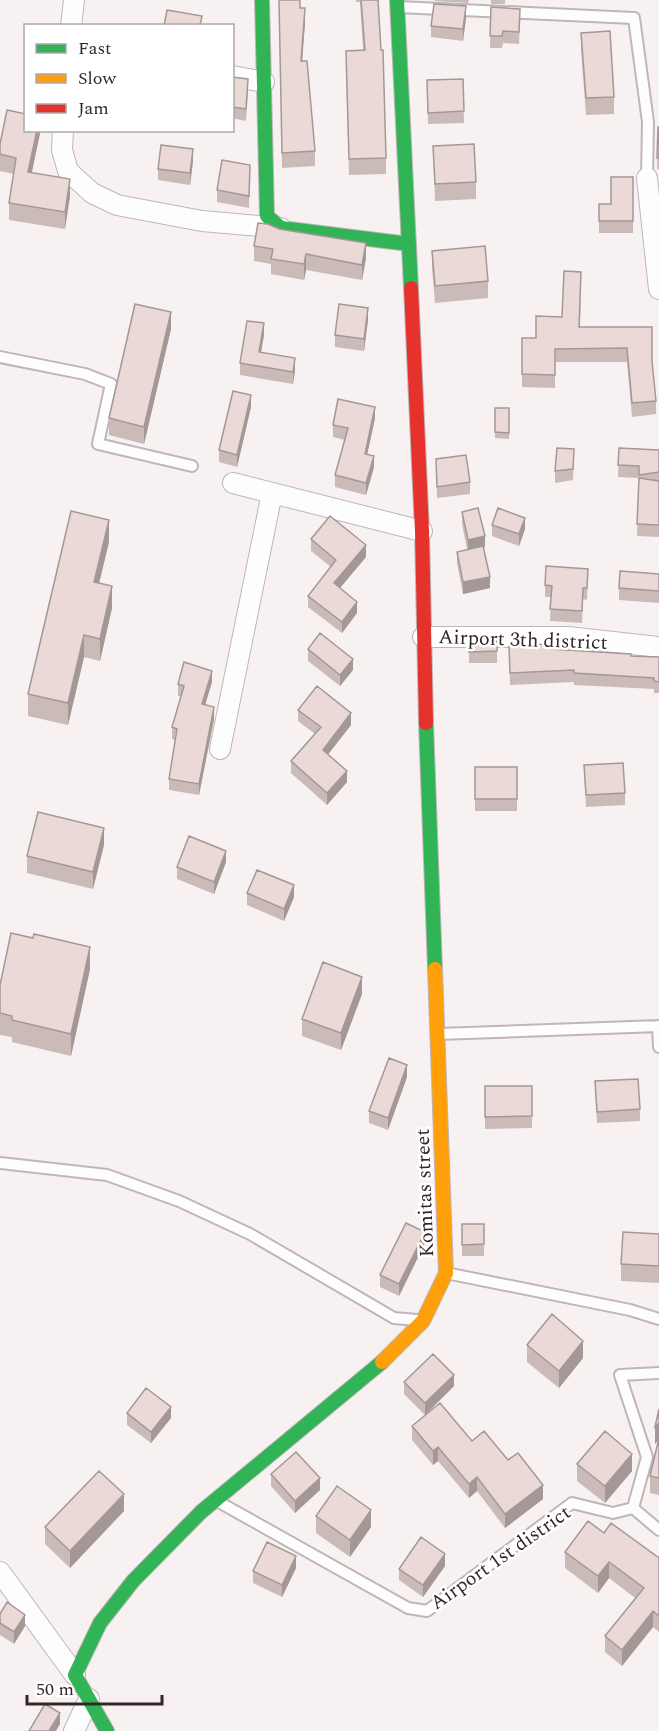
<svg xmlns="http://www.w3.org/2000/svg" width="659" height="1731" font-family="Spectral,serif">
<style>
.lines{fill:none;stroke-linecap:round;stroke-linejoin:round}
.lane-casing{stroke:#bfb6b8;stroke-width:14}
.street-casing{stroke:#bfb6b8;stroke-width:22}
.fast-casing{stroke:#bfb6b8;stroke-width:16}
.slow-casing{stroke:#bfb6b8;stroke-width:16}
.jam-casing{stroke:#bfb6b8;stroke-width:16}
.lane{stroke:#fefdfd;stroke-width:10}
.street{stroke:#fefdfd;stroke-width:20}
.fast{stroke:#30b455;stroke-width:14}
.slow{stroke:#ff9f0a;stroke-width:14}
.jam{stroke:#e5322d;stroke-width:14}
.wall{fill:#cabbb9}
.shaded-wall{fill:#a49896}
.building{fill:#ebd9d7;stroke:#a49896;stroke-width:1.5}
.labels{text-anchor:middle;stroke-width:5;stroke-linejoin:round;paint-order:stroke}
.street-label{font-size:20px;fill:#322629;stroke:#fff}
</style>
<rect width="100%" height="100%" fill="#f8f1f2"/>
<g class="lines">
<g class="lane-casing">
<path id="lane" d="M398,7L634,18L648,122L647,178
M0,357L85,374L111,384L98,444L192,466
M658,1026L659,1047
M438,1034L659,1026
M0,1163L107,1175L179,1201L250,1234L394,1318L417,1320
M446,1273L630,1310L659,1319
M217,1501L408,1608L427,1611L572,1503L613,1513L633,1508L647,1457L620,1375L659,1373
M633,1508L659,1530"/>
</g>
<g class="street-casing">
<path id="street" d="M71,26L74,0
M232,76L264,82
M63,130L62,150L68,171L92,193L117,205L202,221L281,228
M647,178L659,289
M233,483L422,531
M423,637H568L659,647
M220,749L272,493
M0,1572L75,1675
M74,1731L89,1699"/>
</g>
<g class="fast-casing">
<path id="fast" d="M262,0L267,216L281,228L409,244
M397,0L411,288
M426,723L435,969
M107,1731L75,1675L100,1623L133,1581L201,1512L382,1362"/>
</g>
<g class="slow-casing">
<path id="slow" d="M382,1362L423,1321L446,1273L435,969"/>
</g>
<g class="jam-casing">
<path id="jam" d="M411,288L422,531L426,723"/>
</g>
<use href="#lane" class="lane"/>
<use href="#street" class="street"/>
<use href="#fast" class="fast"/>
<use href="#slow" class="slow"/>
<use href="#jam" class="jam"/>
</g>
<path class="wall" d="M279,0L300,8L305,23L302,61L315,151V166L282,168Z
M356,0H379V4L378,3L386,158V174L349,175L346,67L363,50L360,2H356Z
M435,0H469L468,3L435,1Z
M491,0H505V4H491Z
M491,7L520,20L519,44L503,43L502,48H490Z
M466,18L463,41L431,37V26Z
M581,33L614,97V114L586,115L581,50Z
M232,77L248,91L246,121L232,118Z
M463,79L464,123L428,124L427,80Z
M658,127H659V169H657Z
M40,130L32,173L70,196L65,229L9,220V203L14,174L0,171V144Z
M433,146L476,182V199L435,201Z
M193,161L190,185L158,180V169Z
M250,165L249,208L217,202V190Z
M633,177V233H599V204H611Z
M279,229L366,258L362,280L306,270L304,280L271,274V264L254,261V246Z
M432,251L488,281V298L435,303L432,268Z
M581,285L580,327L652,361L656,401V414L632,417L627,362H555V388L522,387V338H536L562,317Z
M368,320L364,351L335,347V335Z
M171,329L144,444L109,435V418Z
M264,335L261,352L295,370L293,384L240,375V363Z
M251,407L237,467L219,462V450Z
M495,408H509V439L495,438Z
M375,418L367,454L374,467L366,495L335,487V475L345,440L333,437V425Z
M619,448L659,450V537L637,536L639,478L618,477Z
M436,459L470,482V494L437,498Z
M574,461L573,480L555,483V471Z
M462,512L485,547L483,548L490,588L463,594L457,563V552L467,549L462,524Z
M492,525L525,529L519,546L492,536Z
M311,539L366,557L340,588L357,613L342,633L308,607V596L331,567L311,551Z
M109,542L99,583L112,608L100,661L84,657L68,725L28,716V694Z
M659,574V603L619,600V588Z
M588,581L587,600L583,599L582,623L550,621L551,597H545V585Z
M469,637H497V663H469Z
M509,646L631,656L659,657V693H654V689L574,685V682L510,685Z
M308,649L353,670L340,686L308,661Z
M212,682L205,705L214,719L199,795L169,790V779L175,740L172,739V727L181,697L178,696V684Z
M298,710L351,725L328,754L347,782L327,805L291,773V761L315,734L298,721Z
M584,765L625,793V805L586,807Z
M475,767H517V811H475Z
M104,845L93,889L27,873V856Z
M226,862L214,894L177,879V867Z
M247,893L294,897L284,921L247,905Z
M90,969L71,1056L12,1042V1037L0,1035V985Z
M362,994L341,1050L302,1036V1019Z
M407,1077L388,1130L369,1123V1111Z
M595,1081L640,1109V1121L597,1123Z
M485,1086H532V1128L485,1129Z
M462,1224H484V1256H462Z
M659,1234V1283L621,1281V1264Z
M425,1243L399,1296L380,1287V1275Z
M527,1345L583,1358L559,1388L527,1362Z
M404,1382L454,1386L425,1415L404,1394Z
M659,1409V1495L650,1493V1476L658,1440L655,1444Z
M127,1413L171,1418L151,1443L127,1425Z
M412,1426L472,1441L508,1460L543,1499L505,1528L477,1491L469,1498L438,1461L433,1465L412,1440Z
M577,1464L632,1471L605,1503L577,1481Z
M271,1474L320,1490L295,1513L271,1486Z
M124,1511L70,1568L45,1544V1527Z
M316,1516L371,1527L350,1557L316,1533Z
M604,1533L659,1558V1632L653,1627L622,1666L605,1652V1636L635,1598L609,1578L598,1593L565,1568V1552Z
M445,1566L423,1597L399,1580V1569Z
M296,1568L282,1597L253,1583V1571Z
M0,1614L25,1626L14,1644L0,1635Z"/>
<path class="shaded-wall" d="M466,6V18L463,41V29Z
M305,8V23L301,76V61Z
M37,130H40V134L28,189V172Z
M193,149V161L190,185V173Z
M70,179V196L65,229V212Z
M366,243V258L362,280V265Z
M306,254V270L304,280V264Z
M368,308V320L364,351V339Z
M171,312V329L144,444V427Z
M264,323V335L259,363V352Z
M295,358V370L293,384V372Z
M251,395V407L237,467V455Z
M375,407V418L365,465V454Z
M374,456V467L366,495V483Z
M525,518V529L519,546V534Z
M109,520V542L94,604V582Z
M485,536V547L468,551V540Z
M366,545V557L334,595V583Z
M490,577V588L463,594V582Z
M112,586V608L100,661V639Z
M357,602V613L342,633V622Z
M84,635V657L68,725V703Z
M353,659V670L340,686V675Z
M212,671V682L202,715V704Z
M214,707V719L199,795V784Z
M351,713V725L323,761V750Z
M347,771V782L327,805V793Z
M104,828V845L93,889V872Z
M226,851V862L214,894V882Z
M294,885V897L284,921V909Z
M90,947V969L71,1056V1034Z
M362,977V994L341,1050V1033Z
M407,1065V1077L388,1130V1118Z
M425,1232V1243L399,1296V1284Z
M583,1341V1358L559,1388V1371Z
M454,1375V1386L425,1415V1403Z
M171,1407V1418L151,1443V1432Z
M659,1423V1440L655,1444V1427Z
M438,1447V1461L433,1465V1451Z
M632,1454V1471L605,1503V1486Z
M477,1477V1491L469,1498V1484Z
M320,1478V1490L295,1513V1501Z
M543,1485V1499L505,1528V1514Z
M124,1494V1511L70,1568V1551Z
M371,1510V1527L350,1557V1540Z
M445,1554V1566L423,1597V1585Z
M296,1556V1568L282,1597V1585Z
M609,1562V1578L598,1593V1576Z
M653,1611V1627L622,1666V1650Z
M25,1615V1626L14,1644V1632Z
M60,1713V1724L56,1731H49Z"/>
<path class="building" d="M279,0H300V8H305L301,61H307L315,151L282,153Z
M361,0H378L381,50H383L386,158L349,159L346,51L365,50Z
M434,4L466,6L463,29L431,26Z
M491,7L520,9L519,32L503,31L502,36H490Z
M167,10L202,16L200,26H164Z
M610,31L614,97L586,98L581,33Z
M232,77L248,79L246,109L232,107Z
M463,79L464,111L428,113L427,80Z
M7,110L26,114V130H37L28,172L70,179L65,212L9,203L16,158L0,154V144Z
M658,127H659V158H657Z
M474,144L476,182L435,184L433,146Z
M161,145L193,149L190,173L158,169Z
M222,160L250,165L249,196L217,190Z
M611,177H633V221H599V204H611Z
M258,223L268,224L279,229L366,243L362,265L306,254L304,264L271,259L273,249L254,246Z
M485,246L488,281L435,286L432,251Z
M564,271L581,272L579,327H652V361L656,401L632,403L627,348L555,349V375L522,374V338H536V316L562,317Z
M135,304L171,312L144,427L109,418Z
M339,304L368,308L364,339L335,335Z
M247,321L264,323L259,352L295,358L293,372L240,363Z
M233,391L251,395L237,455L219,450Z
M338,399L375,407L365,454L374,456L366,483L335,475L348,428L333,425Z
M495,408H509V433L495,432Z
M557,448L574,449L573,469L555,471Z
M619,448L659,450V472L639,475V466L618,465Z
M466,455L470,482L437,487L436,459Z
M639,478L659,481V525L637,524Z
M478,508L485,536L468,540L462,512Z
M498,508L525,518L519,534L492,525Z
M71,511L109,520L94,582L112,586L100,639L84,635L68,703L28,694Z
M330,516L366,545L334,583L357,602L342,622L308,596L336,560L311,539Z
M483,546L490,577L463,582L457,552Z
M546,566L588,569L587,588H583L582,611L550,609L552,586L545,585Z
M620,571L659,574V591L619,588Z
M320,633L353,659L340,675L308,649Z
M469,637H497V651L469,652Z
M550,644V649L631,654V656L659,657V682L654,681V678L574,673V670L510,673L509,646Z
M184,662L212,671L202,704L214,707L199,784L169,779L177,729L172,727L184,686L178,684Z
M317,686L351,713L323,750L347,771L327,793L291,761L321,727L298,710Z
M623,763L625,793L586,795L584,765Z
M475,767H517V799H475Z
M38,812L104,828L93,872L27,856Z
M189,836L226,851L214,882L177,867Z
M257,870L294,885L284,909L247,893Z
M11,933L33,938L34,934L90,947L71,1034L12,1020V1016L0,1013V985Z
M323,962L362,977L341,1033L302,1019Z
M389,1058L407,1065L388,1118L369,1111Z
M638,1079L640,1109L597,1112L595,1081Z
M485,1086H532V1116L485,1117Z
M406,1223L425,1232L399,1284L380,1275Z
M462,1224H484V1244L462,1245Z
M623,1232L659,1234V1266L621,1264Z
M552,1314L583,1341L559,1371L527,1345Z
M433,1354L454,1375L425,1403L404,1382Z
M146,1388L171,1407L151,1432L127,1413Z
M440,1403L472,1441L484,1431L508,1460L518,1453L543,1485L505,1514L477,1477L469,1484L438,1447L433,1451L412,1426Z
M659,1409V1423L655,1427Z
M605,1431L632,1454L605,1486L577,1464Z
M659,1438V1478L650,1476Z
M296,1452L320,1478L295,1501L271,1474Z
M99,1471L124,1494L70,1551L45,1527Z
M337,1486L371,1510L350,1540L316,1516Z
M588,1521L604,1533L611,1523L659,1558V1616L653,1611L622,1650L605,1636L644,1588L609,1562L598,1576L565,1552Z
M421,1537L445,1554L423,1585L399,1569Z
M267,1542L296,1556L282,1585L253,1571Z
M7,1602L25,1615L14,1632L0,1623V1614Z
M45,1704L60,1713L49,1731H29Z"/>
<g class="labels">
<g class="street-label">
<text transform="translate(523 639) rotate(2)" y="7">Airport 3th district</text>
<text transform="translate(424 1193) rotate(-92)" y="7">Komitas street</text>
<text transform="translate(500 1557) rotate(-35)" y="7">Airport 1st district</text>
</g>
</g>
<rect x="24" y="24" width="210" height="108" fill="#ffffff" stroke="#ada8a9" stroke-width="1.5"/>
<rect x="36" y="44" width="30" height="9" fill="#30b455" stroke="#ada8a9" stroke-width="1.5"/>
<text x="78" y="54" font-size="18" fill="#322629">Fast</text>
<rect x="36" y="74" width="30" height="9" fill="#ff9f0a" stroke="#ada8a9" stroke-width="1.5"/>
<text x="78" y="84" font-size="18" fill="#322629">Slow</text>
<rect x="36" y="104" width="30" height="9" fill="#e5322d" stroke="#ada8a9" stroke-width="1.5"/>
<text x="78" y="114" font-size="18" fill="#322629">Jam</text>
<path d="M27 1695v9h135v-9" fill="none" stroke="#322629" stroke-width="3"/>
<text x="36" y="1695" font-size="18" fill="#322629" stroke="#ffffff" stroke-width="4.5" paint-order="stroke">50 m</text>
</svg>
